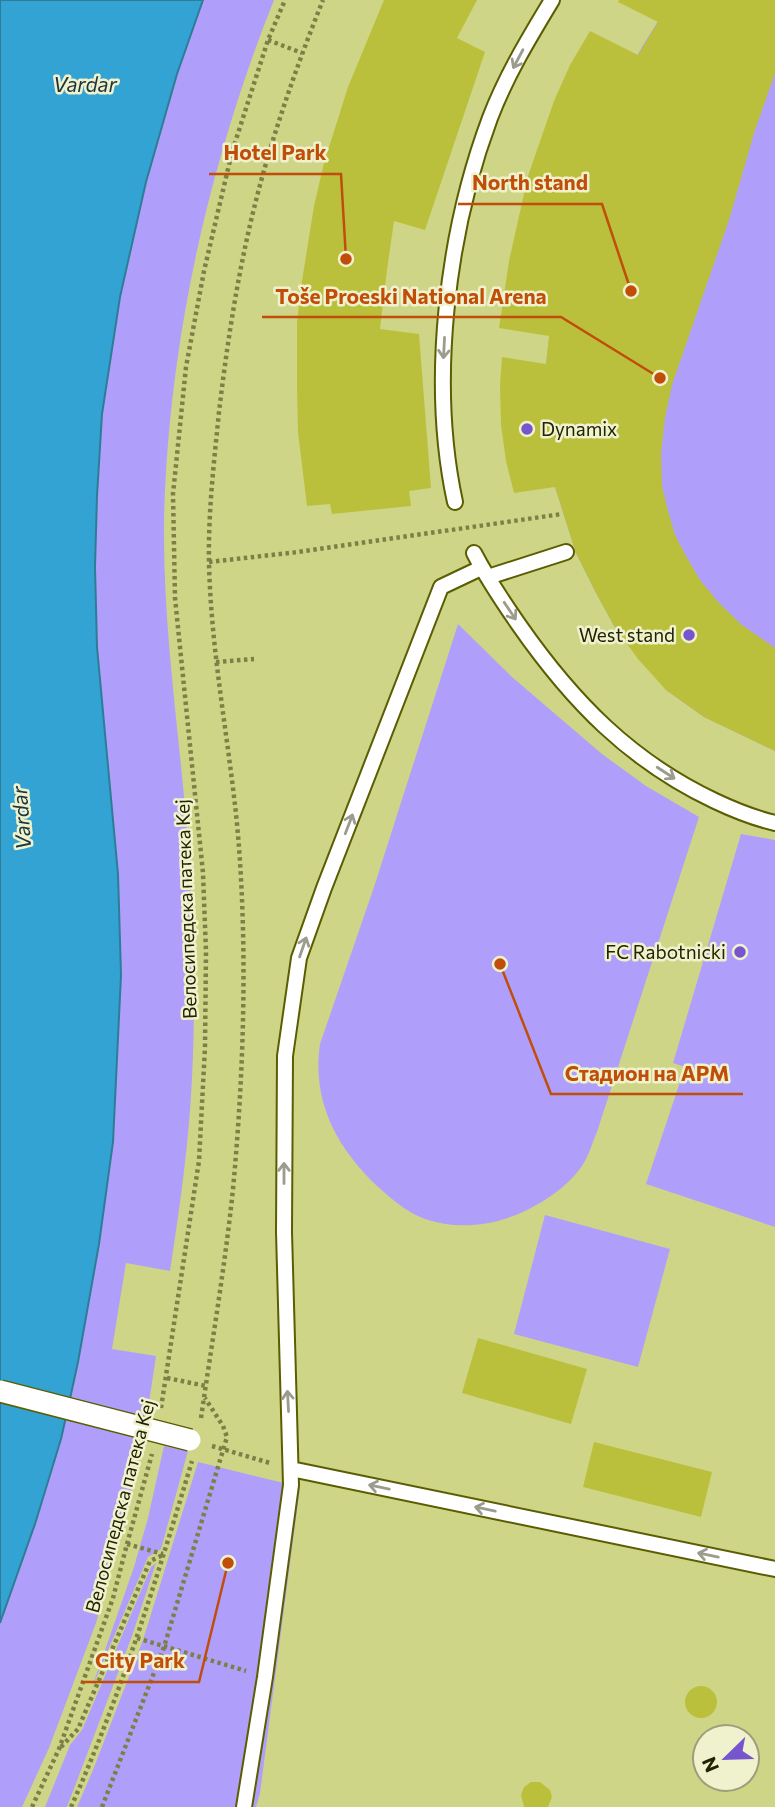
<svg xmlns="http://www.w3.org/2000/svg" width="775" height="1807" font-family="Commissioner,sans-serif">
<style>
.green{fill:#b09ffa}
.water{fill:#33a3d3;stroke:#2e7d95;stroke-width:2}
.building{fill:#bbc03c}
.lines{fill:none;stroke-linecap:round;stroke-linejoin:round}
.service-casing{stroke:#5a5d00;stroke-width:18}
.path{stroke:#7c8047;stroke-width:4.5;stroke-dasharray:3.5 3.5;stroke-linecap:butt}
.service{stroke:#fff;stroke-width:14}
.pedestrian-bridge-casing{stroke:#5a5d00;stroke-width:24;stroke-linecap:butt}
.pedestrian-bridge{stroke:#fff;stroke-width:21}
.oneway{stroke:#9c9c8e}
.poi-dot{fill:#7655ce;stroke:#eff2cc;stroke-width:2.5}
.labels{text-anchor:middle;stroke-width:5;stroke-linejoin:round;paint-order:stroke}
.poi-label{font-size:19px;fill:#222303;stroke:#eff2cc;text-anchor:end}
.street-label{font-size:19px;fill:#222303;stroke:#eff2cc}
.water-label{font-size:21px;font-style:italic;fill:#1c343f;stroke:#eff2cc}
.leader{fill:none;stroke:#c04e0a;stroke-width:2.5}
.callout-dot{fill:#c04e0a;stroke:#eff2cc;stroke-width:2.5}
.callout-label{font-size:21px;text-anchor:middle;font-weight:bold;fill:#c04e0a;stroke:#eff2cc;stroke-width:5;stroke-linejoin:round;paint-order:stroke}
</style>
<rect width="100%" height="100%" fill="#cfd586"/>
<path class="green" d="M203,0H274C212,155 173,323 165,490C159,614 181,735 189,858C193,931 196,1005 192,1078C189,1143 180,1206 170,1271L126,1263L112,1349L156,1356L141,1456L96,1623L49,1748L22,1807H0V1623L35,1524L61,1439L78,1362L99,1244L118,874L97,647L95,567L97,496L102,414L120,297L146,182L177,74Z
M775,0V751L704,717L666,690L614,626L595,591L576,553L555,487L546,364L551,324L620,87L642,47L663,13Z
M458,624L512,677L602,754L646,786L699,817L597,1132C592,1143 589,1156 582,1166C571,1182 554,1195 538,1204C505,1224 462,1232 425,1219C411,1214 396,1203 385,1193C340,1154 311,1104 320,1044L375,884Z
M741,834L775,840V1227L646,1184L685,1067L673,1063Z
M545,1215L670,1249L638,1367L514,1334Z
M164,1446L188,1451L161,1549L148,1557L91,1690L134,1567L148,1518Z
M198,1462L300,1487L260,1793L256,1807H77L93,1770L143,1640Z
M156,1563L132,1636L67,1807H45L70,1745L82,1730L151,1567Z"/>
<path class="water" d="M0,0H203L177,74L146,182L120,297L102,414L97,496L95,567L97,647L118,874L121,975L113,1142L99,1244L78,1362L68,1408L61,1439L35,1524L0,1623Z"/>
<path class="building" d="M384,0H477L457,38L485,52L425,230L394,221L387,270L380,329L419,334L431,488L409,491L411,506L332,514L330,504L307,506L298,432L297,389V323L301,287L314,206L324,163L348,87Z
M619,0H775V73L754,133L729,220L672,385L665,418L661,453L662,486L668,511L675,535L686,556L700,580L719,603L742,625L775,648V751L704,717L666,690L638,659L614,626L595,591L576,553L555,487L514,493L506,461L501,425L500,385L502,357L546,364L549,336L499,328L509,261L528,176L554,101L570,65L590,31L638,55L658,22L618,2Z
M478,1338L587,1369L571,1424L462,1393Z
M594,1442L712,1472L701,1517L583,1487Z
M685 1702a16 16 0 1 1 32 0a16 16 0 1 1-32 0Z
M531,1782H540L550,1790L552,1797L548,1807H524L521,1795L524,1787Z"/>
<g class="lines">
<g class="service-casing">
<path id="service" d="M455,502C429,382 447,233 490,118C506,76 529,38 552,0
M474,553C487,578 503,602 519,625C572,701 630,761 715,801C734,810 754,818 775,823
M488,577L566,552
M291,1469L775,1569
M244,1807L265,1677L291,1485L284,1232L285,1056L299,958L324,888L441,587L481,568"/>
</g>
<path class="path" d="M268,40L302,53
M209,562L298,552L562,514
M216,662L254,659
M167,1378L206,1386
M161,1408L199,1161L205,1047L206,952L203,873L175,598L173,494L186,367L204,271L232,152L268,40L285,0
M201,1418C212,1342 225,1266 233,1189C241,1103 245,1016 243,930C242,891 240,853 236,814C227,731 211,648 209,563C208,513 214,462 219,412C228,336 240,259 260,185C277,122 299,60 323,0
M212,1446L270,1463
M127,1544L163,1554
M137,1638L246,1671
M61,1747L78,1729L150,1561L163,1555
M32,1807L59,1749L113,1598L127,1544L152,1454
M71,1807C121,1695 157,1578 192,1461
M102,1807L164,1647L227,1437L223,1426L205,1398"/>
<use href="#service" class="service"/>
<g class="pedestrian-bridge-casing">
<path id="pedestrian-bridge" d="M0,1391L190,1440"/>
</g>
<use href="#pedestrian-bridge" class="pedestrian-bridge"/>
</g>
<defs><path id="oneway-shaft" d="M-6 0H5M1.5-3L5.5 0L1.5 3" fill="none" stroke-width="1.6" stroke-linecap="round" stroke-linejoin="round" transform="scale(1.75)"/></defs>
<g class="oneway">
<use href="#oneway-shaft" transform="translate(518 59) rotate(118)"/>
<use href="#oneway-shaft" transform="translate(444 348) rotate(93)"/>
<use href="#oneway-shaft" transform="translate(510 611) rotate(56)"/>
<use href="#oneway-shaft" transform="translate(666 773) rotate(33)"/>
<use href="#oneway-shaft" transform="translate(349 824) rotate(-69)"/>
<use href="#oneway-shaft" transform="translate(303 947) rotate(-71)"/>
<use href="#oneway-shaft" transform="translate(284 1173) rotate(-90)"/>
<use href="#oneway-shaft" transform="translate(288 1401) rotate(-93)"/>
<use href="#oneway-shaft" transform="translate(379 1487) rotate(-168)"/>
<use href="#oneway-shaft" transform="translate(485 1509) rotate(-168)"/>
<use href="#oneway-shaft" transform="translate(708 1555) rotate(-168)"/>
</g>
<g class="poi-dot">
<circle cx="527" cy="429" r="7"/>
<circle cx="689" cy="635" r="7"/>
<circle cx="740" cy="952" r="7"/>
</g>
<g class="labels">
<g class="poi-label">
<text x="541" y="436" text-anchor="start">Dynamix</text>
<text x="675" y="642">West stand</text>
<text x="726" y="959">FC Rabotnicki</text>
</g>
<g class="street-label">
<text transform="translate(186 909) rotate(-92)" y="7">Велосипедска патека Кеј</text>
<text transform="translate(120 1506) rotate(-75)" y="7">Велосипедска патека Кеј</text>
</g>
<g class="water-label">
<text x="85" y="92">Vardar</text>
<text transform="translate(22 818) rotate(-94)" y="7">Vardar</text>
</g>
</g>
<path class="leader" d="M346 259L341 174H209M631 291L602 204H458M660 378L561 317H262M500 964L551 1094H743M228 1563L199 1682H81"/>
<g class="callout-dot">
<circle cx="346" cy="259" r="7"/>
<circle cx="631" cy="291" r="7"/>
<circle cx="660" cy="378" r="7"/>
<circle cx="500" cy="964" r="7"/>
<circle cx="228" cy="1563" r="7"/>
</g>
<g class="callout-label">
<text x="275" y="160">Hotel Park</text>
<text x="530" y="190">North stand</text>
<text x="411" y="304">Toše Proeski National Arena</text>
<text x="647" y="1081">Стадион на АРМ</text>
<text x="140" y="1668">City Park</text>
</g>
<g transform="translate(726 1758) rotate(247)"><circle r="33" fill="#eff2cc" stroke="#9d9f7c" stroke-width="2"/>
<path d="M0-5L12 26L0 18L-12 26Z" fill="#7655ce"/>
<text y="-10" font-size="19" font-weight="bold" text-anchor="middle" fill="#222303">N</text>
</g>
</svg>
